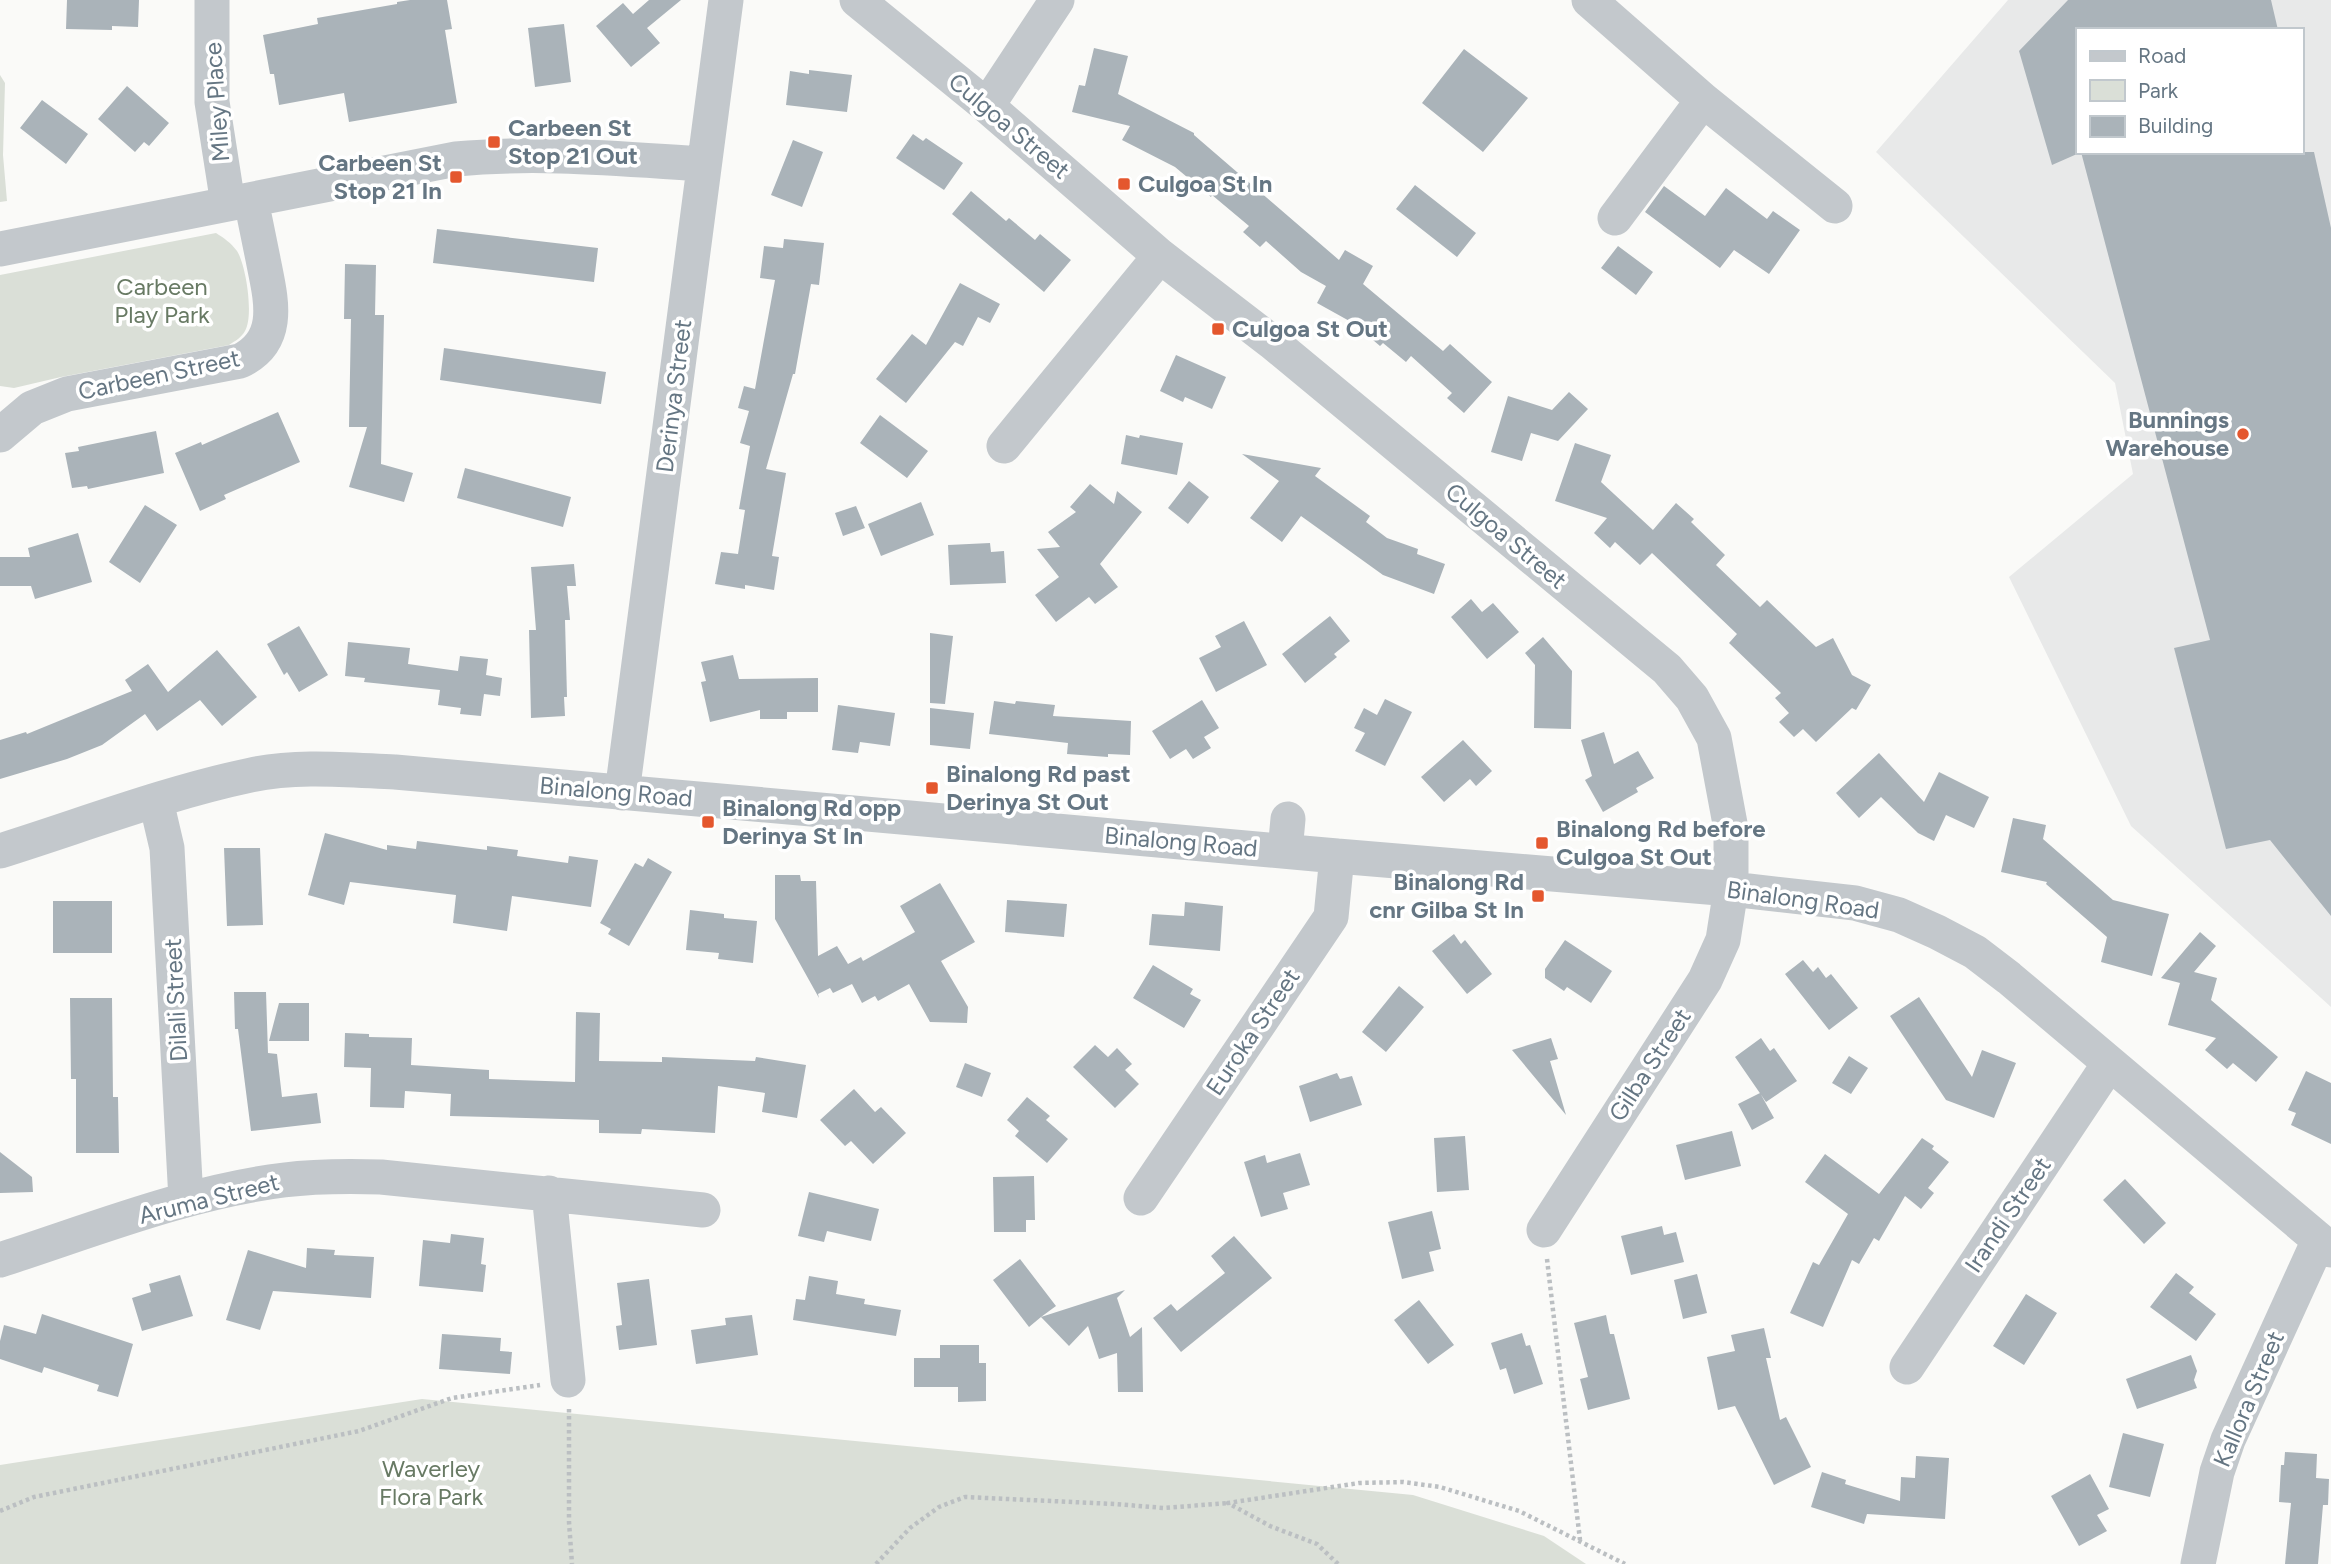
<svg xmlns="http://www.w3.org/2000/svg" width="2331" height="1564" font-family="Figtree,sans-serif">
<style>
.built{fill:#e8e9e9;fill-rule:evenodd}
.green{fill:#dadfd7}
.building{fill:#aab3b9}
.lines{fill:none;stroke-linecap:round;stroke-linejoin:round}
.path{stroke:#bbbfc2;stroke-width:4.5;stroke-dasharray:3.5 3.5;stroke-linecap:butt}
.minor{stroke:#c3c8cc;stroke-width:35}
.poi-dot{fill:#e4572e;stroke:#fff;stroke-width:2.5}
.labels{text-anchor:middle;stroke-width:7;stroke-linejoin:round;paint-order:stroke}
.street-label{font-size:24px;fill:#657683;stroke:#fff}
.poi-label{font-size:24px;font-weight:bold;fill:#657683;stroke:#fff;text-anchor:start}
.park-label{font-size:24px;fill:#687a64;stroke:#fff}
</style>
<rect width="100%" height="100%" fill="#fafaf8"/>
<path class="built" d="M2008,0H2331V1007L2131,826L2009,577L2133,474L2115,383L1876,152ZM2077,30H2301V152H2077Z"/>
<path class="green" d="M0,75L5,83L3,155L7,201L0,202Z
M216,233C224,238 231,243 237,251C246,265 254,316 245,331C241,338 235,341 229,345L61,377L14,388L0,386V275Z
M422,1399L1413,1495L1544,1536L1586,1564H0V1465Z"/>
<path class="building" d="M67,0H139L138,27L112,26V30L66,29Z
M410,0H447L452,29L445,30L457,103L349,122L344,93L279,105L274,74H270L263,35L318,24L317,18L397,4V2Z
M649,0H681L647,28L660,43L631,67L596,26L623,3L633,14Z
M2068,0H2271L2278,30H2077V154L2052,165L2019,51Z
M564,24L571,82L535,87L528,28Z
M1094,48L1128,56L1118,94L1194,133V135L1339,260L1345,250L1373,266L1363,284L1443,351L1450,344L1492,382L1464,413L1447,398L1452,393L1411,356L1406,362L1383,343L1380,346L1353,323L1317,303L1326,286L1301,272L1266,241L1260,247L1243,232L1249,226L1212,195L1211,197L1175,167L1122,140L1130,126L1072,112L1079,85L1085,86Z
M1464,49L1528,98L1483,152L1422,103Z
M809,70L852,75L847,112L786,105L790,71L809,74Z
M127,86L169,123L149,146L144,142L135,152L98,119Z
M42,100L88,134L66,164L20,128Z
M913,134L923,141L926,138L963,163L944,190L896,158Z
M793,140L823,152L802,207L771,195Z
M2081,152H2314L2331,228V916L2270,840L2226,849L2174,648L2210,640Z
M1415,185L1476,233L1457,257L1396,209Z
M1664,186L1705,216L1726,188L1767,219L1773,211L1800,230L1769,274L1734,250L1720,268L1645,212Z
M971,191L1006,221L1009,218L1035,240L1040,234L1071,260L1044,292L952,214Z
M437,229L598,248L594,282L433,263Z
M784,239L824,243L819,285L811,284L795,374H793L766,469L786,473L772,556L779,557L774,590L745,585V589L715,584L721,552L738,554L745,510L739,509L750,446L740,443L749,411L738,408L744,386L755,389L775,280L760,278L764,246L783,248Z
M1618,246L1653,272L1636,295L1601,268Z
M345,264L376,265L375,315H384L381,464L413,473L404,502L349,487L367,427H349L351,319H344Z
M960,283L1000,304L990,323L978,317L963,346L955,342L906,403L876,379L912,334L926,345Z
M444,348L606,372L601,404L440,380Z
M1176,355L1226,377L1212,409L1185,397L1183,402L1160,391Z
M1569,392L1588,409L1558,441L1531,433L1522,461L1491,452L1508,396L1552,410Z
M278,412L300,462L224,495L226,499L200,511L175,453L201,442L202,445Z
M880,415L928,451L907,478L860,443Z
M156,431L164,473L88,489L87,486L72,488L65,453L79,451L78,447Z
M1126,435L1139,438L1140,435L1183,443L1177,475L1121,464Z
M1575,443L1611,455L1601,482L1653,530L1676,503L1694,519L1691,522L1725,555L1716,565L1760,607L1767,600L1816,647L1833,638L1852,675L1871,685L1856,710L1852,708L1816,742L1803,729L1794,737L1779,722L1789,713L1775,698L1781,693L1729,643L1737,634L1652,553L1640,565L1615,542L1610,548L1594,533L1607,518L1555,501Z
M1242,454L1321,468L1315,476L1370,516L1366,522L1387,538L1418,549L1417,554L1445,564L1434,594L1383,575L1301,516L1282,542L1250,518L1279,481Z
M465,468L571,497L563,527L457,498Z
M1189,481L1209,497L1188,524L1168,508Z
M1090,484L1114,504L1117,491L1142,512L1100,564L1118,587L1095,604L1089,597L1056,622L1035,595L1059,577L1037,549L1060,547L1048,532L1076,512L1070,507Z
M921,502L934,535L881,556L868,524Z
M145,505L177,525L140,583L109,562Z
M856,506L865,528L843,536L835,513Z
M78,533L92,582L35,599L31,586H0V557H30L28,548Z
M990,543L991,552L1004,551L1006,583L950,585L948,545Z
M574,564L576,586H567L570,620H565L567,697H564L565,716L531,718L529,630H536L531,567Z
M1471,599L1482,612L1493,603L1519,632L1487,659L1451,617Z
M1330,616L1350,641L1334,654L1337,657L1305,683L1282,654Z
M1244,621L1267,665L1216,692L1199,658L1221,647L1215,636Z
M299,626L328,675L299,692L287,672L284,675L267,644Z
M930,633L953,636L945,704L930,703Z
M1543,637L1572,671L1571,729L1534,728L1535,665L1525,653Z
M348,642L410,648L408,664L458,671L460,656L488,659L486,675L502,678L500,696L484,694L481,716L460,714L461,708L438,705L440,690L364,682L365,678L345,676Z
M217,650L257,697L222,726L200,700L157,731L145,714L102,745L67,759L0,779V740L26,732L27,734L132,691L125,680L148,664L168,692Z
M733,655L739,679L818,678V712H787V719H760V710L710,722L701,682L706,681L701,662Z
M1385,699L1412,712L1385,766L1355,751L1365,733L1354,728L1364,708L1377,715Z
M1202,700L1219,728L1204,737L1211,748L1193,759L1186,749L1170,759L1152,731Z
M994,701L1015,704L1016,701L1055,705L1053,716L1131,721L1130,755L1108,754V757L1067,754L1068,743L989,734Z
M838,705L895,713L890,746L860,742L858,753L832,750Z
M930,708L974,713L970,749L930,745Z
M1604,732L1614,764L1638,751L1654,778L1636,788L1638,792L1603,812L1585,780L1592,776L1581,740Z
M1463,740L1492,771L1476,786L1470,779L1444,802L1421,777Z
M1879,753L1924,802L1939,772L1989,797L1974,828L1946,815L1934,841L1918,833L1881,797L1859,818L1836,793Z
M2013,818L2046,825L2043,839L2113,900L2169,914L2152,976L2101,962L2107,937L2046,884L2047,882L2001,872Z
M325,833L387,850V845L416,849L417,841L487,850V846L518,850L517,856L568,863L569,856L598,860L591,907L512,896L507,931L453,923L456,895L350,882L344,905L308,895Z
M224,848H260L263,925L227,926Z
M648,858L672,872L629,946L608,934L611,929L600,923L635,863L643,867Z
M775,875H800L801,881H816L818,956L837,946L848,964L861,957L863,961L915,932L900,906L940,883L975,942L941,961L968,1007L967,1023L930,1022L909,984L878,1001L875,996L862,1003L852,984L833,993L830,988L818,994L819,998L775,919Z
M1007,900L1067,904L1064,937L1005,932Z
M53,901H112V953H53Z
M1185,902L1223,906L1220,951L1149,945L1152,914L1184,916Z
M690,910L724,914V918L757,921L753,963L718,959L719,953L686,950Z
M2200,932L2216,946L2194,972L2217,978L2211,1000L2278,1057L2256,1082L2233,1063L2227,1069L2205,1050L2216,1038L2168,1025L2180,983L2161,978Z
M1454,934L1461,944L1465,940L1492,974L1467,994L1432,951Z
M1565,940L1612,971L1591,1003L1567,987L1564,991L1545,978V969Z
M1803,960L1813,972L1818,967L1826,978L1831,974L1858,1008L1829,1030L1785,974Z
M1153,965L1193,989L1190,994L1201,1000L1184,1028L1133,998Z
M1399,986L1424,1007L1386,1052L1362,1032Z
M234,992H266L268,1053L277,1054L282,1097L317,1093L321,1123L251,1131L238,1029H235Z
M1919,997L1972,1077L1982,1050L2016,1063L1994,1118L1946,1100L1890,1016Z
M70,998H112L113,1097H118L119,1153H76V1079H71Z
M279,1003H309V1041H269Z
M576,1012L600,1013L599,1061L662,1062V1057L755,1061L756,1057L806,1065L797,1118L762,1112L765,1093L718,1086L715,1133L642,1129L641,1134L599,1133V1120L450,1116L451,1094L405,1091L404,1108L370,1107L371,1068L344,1067L345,1033L369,1034V1037L412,1038L411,1065L489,1070V1079L575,1082Z
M1551,1038L1558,1059L1550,1061L1566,1115L1512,1050Z
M1761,1038L1770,1051L1774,1048L1797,1081L1766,1102L1735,1057Z
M1095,1045L1108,1057L1117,1048L1132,1064L1125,1070L1139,1084L1115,1108L1073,1067Z
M1849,1056L1868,1068L1851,1094L1832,1083Z
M965,1063L991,1073L982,1097L956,1087Z
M2306,1071L2331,1083V1144L2291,1125L2296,1113L2288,1110Z
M1337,1073L1340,1079L1352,1076L1362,1105L1310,1122L1299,1086Z
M854,1089L875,1112L881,1107L906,1133L873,1164L851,1141L845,1146L820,1120Z
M1760,1093L1774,1118L1752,1130L1738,1104Z
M1027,1097L1050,1116L1046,1120L1068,1139L1047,1163L1015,1136L1019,1131L1007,1120Z
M1732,1131L1741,1166L1685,1180L1676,1145Z
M1465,1136L1469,1190L1437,1192L1434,1138Z
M1922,1138L1934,1146L1932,1149L1949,1162L1928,1188L1934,1193L1921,1209L1905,1196L1879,1241L1874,1238L1859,1264L1852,1260L1823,1327L1790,1313L1813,1262L1819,1265L1848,1214L1805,1182L1825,1154L1879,1194Z
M0,1152L32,1177L33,1192L0,1193Z
M1300,1153L1310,1185L1283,1193L1288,1209L1261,1217L1244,1162L1265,1155L1267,1163Z
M1034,1176L1035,1220H1026V1232H994L993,1177Z
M2125,1179L2166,1223L2144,1244L2103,1200Z
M809,1192L879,1209L871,1241L827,1231L824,1242L798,1236Z
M1432,1211L1441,1249L1429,1252L1434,1271L1402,1279L1388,1222Z
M1662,1226L1664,1235L1676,1232L1684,1262L1631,1275L1621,1236Z
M451,1234L484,1238L481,1264L486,1265L483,1292L419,1286L423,1240L450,1243Z
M1234,1236L1272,1278L1181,1352L1153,1318L1171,1304L1177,1311L1225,1273L1211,1256Z
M307,1248L335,1250L334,1255L374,1257L371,1298L273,1291L260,1330L226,1320L248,1250L306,1268Z
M1020,1259L1056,1306L1041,1317L1125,1290L1117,1298L1130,1337L1142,1327L1143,1392H1118L1117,1353L1099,1359L1088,1326L1069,1346L1041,1317L1029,1327L993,1280Z
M2176,1273L2194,1287L2189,1293L2216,1314L2196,1341L2150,1307Z
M1697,1274L1707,1313L1683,1319L1674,1280Z
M180,1275L193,1316L142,1331L132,1298L151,1292L149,1284Z
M809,1276L838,1281L836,1294L865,1299L864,1304L901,1310L896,1336L793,1320L796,1299L805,1300Z
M649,1279L657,1345L619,1350L616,1326L622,1325L617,1283Z
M2026,1294L2057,1313L2024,1365L1993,1346Z
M1419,1300L1454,1345L1428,1364L1394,1320Z
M42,1314L133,1344L118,1397L97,1391L99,1385L44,1367L42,1373L0,1359V1341L4,1325L36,1334Z
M752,1315L758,1355L696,1364L691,1330L726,1325L725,1318Z
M1606,1315L1610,1334H1614L1630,1399L1588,1410L1580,1379L1588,1377L1574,1323Z
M1764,1328L1771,1358H1766L1780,1420L1786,1417L1811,1467L1774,1485L1735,1406L1718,1410L1707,1357L1735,1351L1731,1335Z
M1522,1333L1526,1346L1530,1345L1543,1384L1514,1394L1506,1368L1500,1370L1491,1343Z
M442,1334L501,1338L500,1351L512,1352L510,1374L439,1369Z
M940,1345H979V1363H986V1401L958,1402V1387H914V1358H940Z
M2191,1355L2197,1371L2194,1380L2197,1388L2137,1409L2126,1379Z
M2123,1433L2164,1444L2150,1497L2109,1487Z
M2285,1452L2317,1454L2316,1478L2329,1479L2328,1505H2323L2318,1564H2285L2291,1503L2279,1502L2281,1465H2284Z
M1916,1456L1949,1458L1945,1519L1867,1514L1864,1524L1811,1507L1822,1472L1846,1480L1845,1484L1900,1501L1901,1477L1915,1478Z
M2090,1474L2109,1509L2097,1515L2107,1531L2079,1546L2051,1496Z"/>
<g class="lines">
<path class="path" d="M1547,1259L1580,1540
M569,1409V1522L572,1564
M0,1511L34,1497L359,1431L452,1398L540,1385
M876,1564L910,1528L939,1507L965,1497L1115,1504L1164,1508L1228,1503
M1338,1564L1317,1544L1270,1526L1228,1503L1359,1483L1403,1482L1440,1487L1519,1511L1625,1564"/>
<path class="minor" d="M212,0V102L228,204
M857,0L987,106L1160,256L1272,342L1667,669L1692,698L1714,738L1731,829V889L1723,940L1705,980L1544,1230
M1589,0L1703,100L1835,206
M987,106L1057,0
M1615,218L1703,100
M0,249L456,159C539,151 621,159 704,164
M0,435L32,408L67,394L240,361C284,340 270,296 263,259C259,239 255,219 251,200
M1004,446L1160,256
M622,793L726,0
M156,801L167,848L186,1200
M0,851C83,825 166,793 251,775C298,765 347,770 395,772L1337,856L1731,889L1855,903L1899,915L1937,932L1975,952L2009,978L2331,1250
M1285,851L1288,819
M549,1193L568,1380
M1141,1198L1331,917L1337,856
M0,1260C93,1230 187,1192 284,1180C316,1176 348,1176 381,1177L703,1210
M1907,1367L2109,1064
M2198,1564L2217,1472L2228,1440L2319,1240"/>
</g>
<g class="poi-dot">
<rect x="487" y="135" width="14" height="14" rx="3.5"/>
<rect x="449" y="170" width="14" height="14" rx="3.5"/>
<rect x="1117" y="177" width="14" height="14" rx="3.5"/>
<rect x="1211" y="322" width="14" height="14" rx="3.5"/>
<circle cx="2243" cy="434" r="7"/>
<rect x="925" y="781" width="14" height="14" rx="3.5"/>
<rect x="701" y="815" width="14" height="14" rx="3.5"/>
<rect x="1535" y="836" width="14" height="14" rx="3.5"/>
<rect x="1531" y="889" width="14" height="14" rx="3.5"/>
</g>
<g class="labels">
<g class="street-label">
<text transform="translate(217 102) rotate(-94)" y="8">Miley Place</text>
<text transform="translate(1009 126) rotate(40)" y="8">Culgoa Street</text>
<text transform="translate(159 375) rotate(-12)" y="8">Carbeen Street</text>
<text transform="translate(674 396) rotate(-83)" y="8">Derinya Street</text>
<text transform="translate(1506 536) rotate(40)" y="8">Culgoa Street</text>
<text transform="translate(616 792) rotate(5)" y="8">Binalong Road</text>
<text transform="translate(1181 842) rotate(5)" y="8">Binalong Road</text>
<text transform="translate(1803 900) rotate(8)" y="8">Binalong Road</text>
<text transform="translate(176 1000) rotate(-93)" y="8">Dilali Street</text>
<text transform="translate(1253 1032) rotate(-56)" y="8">Euroka Street</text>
<text transform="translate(1650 1065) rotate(-57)" y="8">Gilba Street</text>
<text transform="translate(209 1199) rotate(-14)" y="8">Aruma Street</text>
<text transform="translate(2008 1215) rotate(-56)" y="8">Irandi Street</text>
<text transform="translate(2249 1399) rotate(-67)" y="8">Kallora Street</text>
</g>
<g class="poi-label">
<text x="508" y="136">Carbeen St<tspan x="508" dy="28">Stop 21 Out</tspan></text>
<text x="442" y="171" text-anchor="end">Carbeen St<tspan x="442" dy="28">Stop 21 In</tspan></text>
<text x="1138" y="192">Culgoa St In</text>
<text x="1232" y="337">Culgoa St Out</text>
<text x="2229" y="428" text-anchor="end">Bunnings<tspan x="2229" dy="28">Warehouse</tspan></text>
<text x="946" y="782">Binalong Rd past<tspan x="946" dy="28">Derinya St Out</tspan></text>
<text x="722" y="816">Binalong Rd opp<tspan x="722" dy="28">Derinya St In</tspan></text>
<text x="1556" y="837">Binalong Rd before<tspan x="1556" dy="28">Culgoa St Out</tspan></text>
<text x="1524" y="890" text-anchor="end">Binalong Rd<tspan x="1524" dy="28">cnr Gilba St In</tspan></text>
</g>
<g class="park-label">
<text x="162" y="295">Carbeen<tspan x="162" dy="28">Play Park</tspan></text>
<text x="431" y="1477">Waverley<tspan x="431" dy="28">Flora Park</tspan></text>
</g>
</g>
<rect x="2076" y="28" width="228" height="126" fill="#ffffff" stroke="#c1c8cd" stroke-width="2"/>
<rect x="2090" y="51" width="35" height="10" fill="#c3c8cc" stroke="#c1c8cd" stroke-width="2"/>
<text x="2138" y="63" font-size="21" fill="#657683">Road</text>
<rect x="2090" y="80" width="35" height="21" fill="#dadfd7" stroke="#c1c8cd" stroke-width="2"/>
<text x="2138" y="98" font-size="21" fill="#657683">Park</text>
<rect x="2090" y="116" width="35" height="21" fill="#aab3b9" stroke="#c1c8cd" stroke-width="2"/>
<text x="2138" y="133" font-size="21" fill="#657683">Building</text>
</svg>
